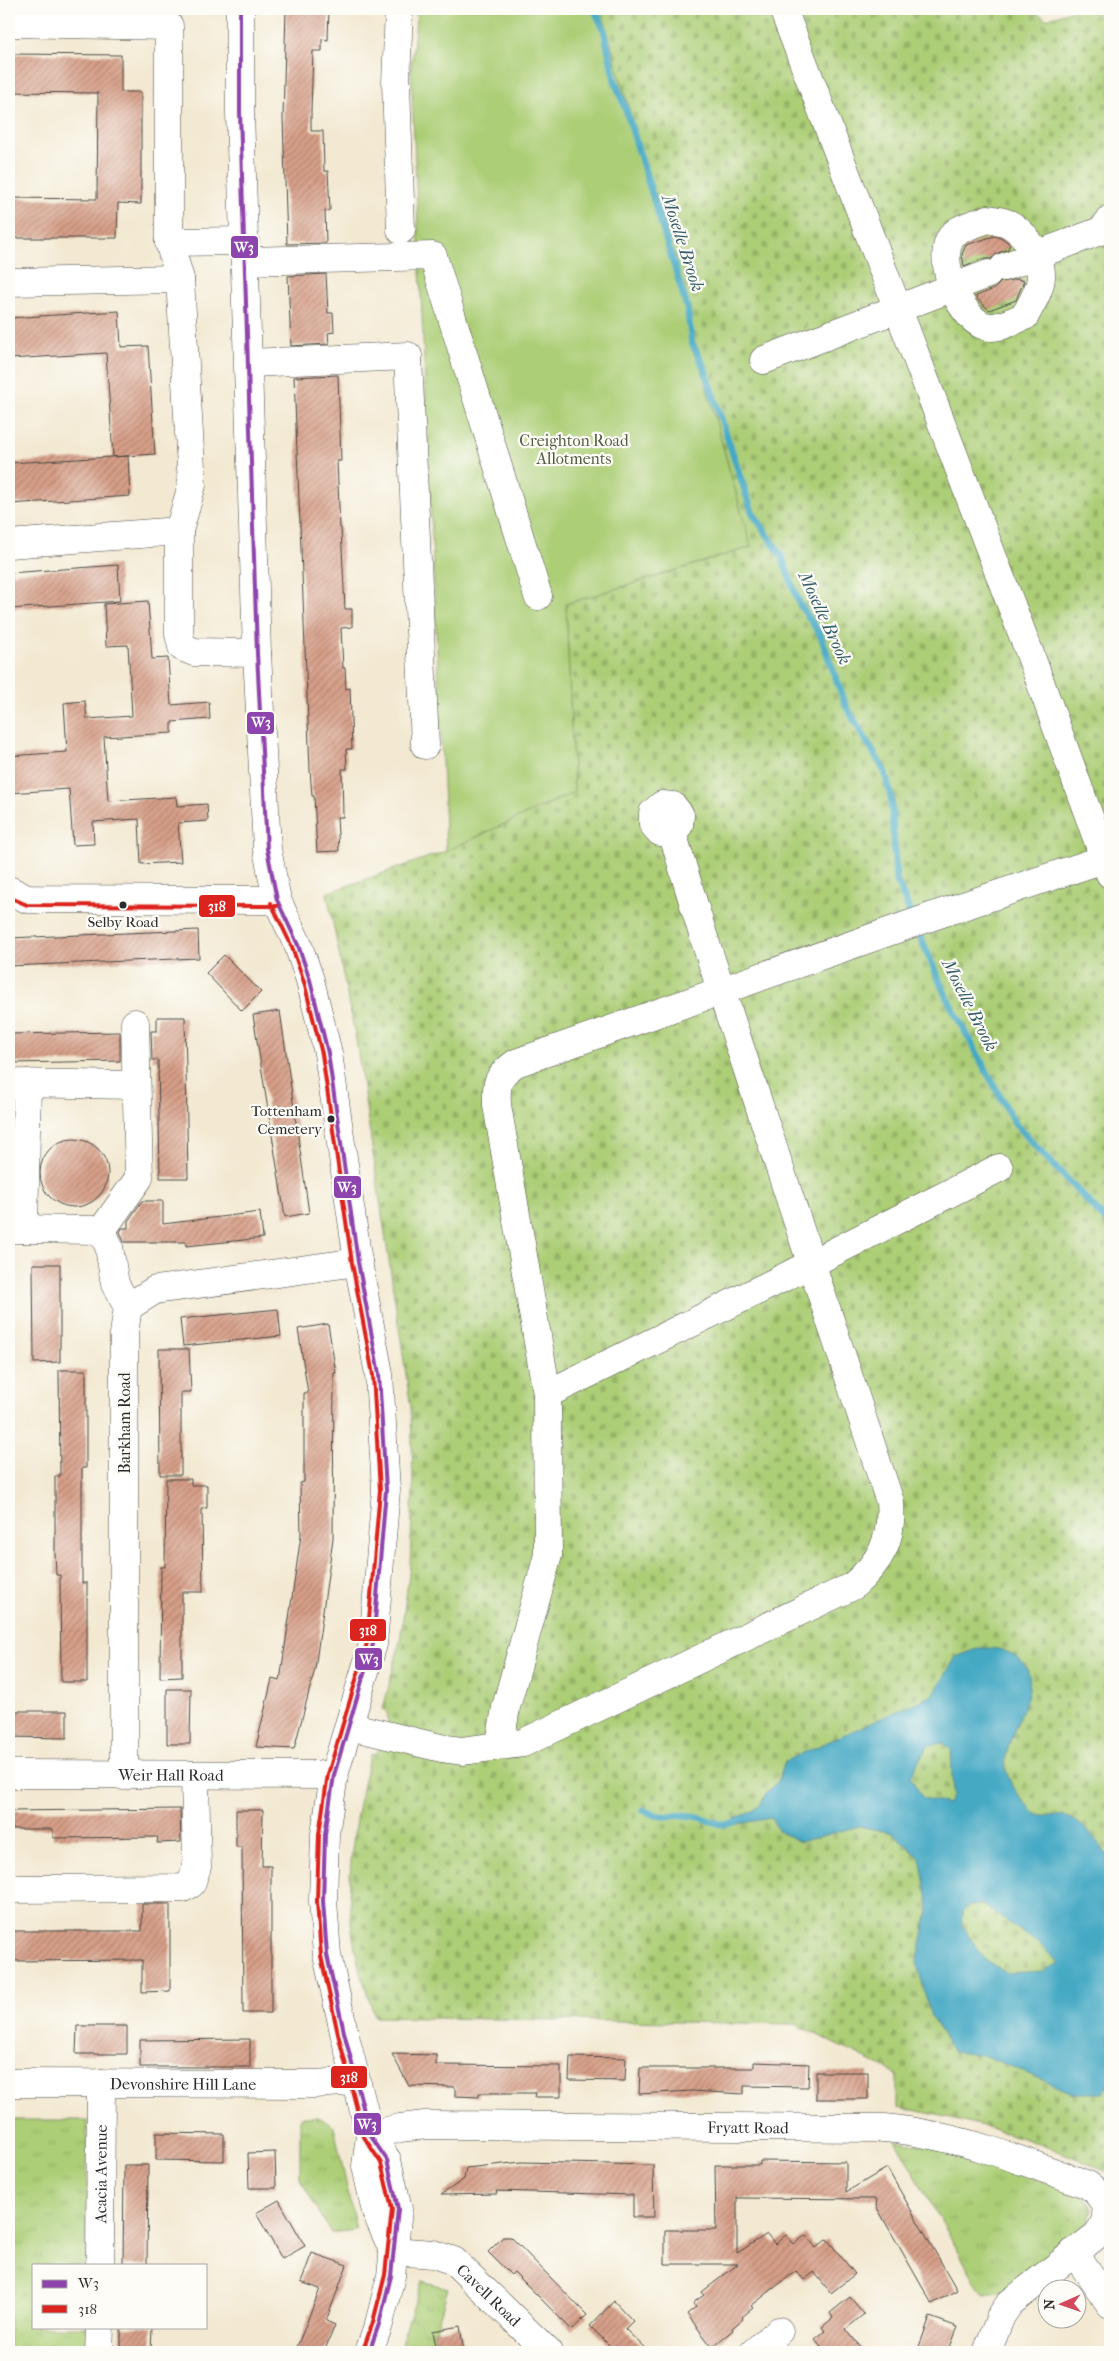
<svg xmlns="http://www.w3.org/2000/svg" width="1119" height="2361" font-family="'IM FELL French Canon',serif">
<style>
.grass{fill:url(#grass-tufts);stroke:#6c7c50}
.cemetery{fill:url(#cemetery-stones);stroke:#6c7c50}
.green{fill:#acce76;stroke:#6c7c50}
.water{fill:#44a9c4;stroke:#386a78;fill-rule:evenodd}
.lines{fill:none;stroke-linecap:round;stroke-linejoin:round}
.stream{stroke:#44a9c4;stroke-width:7}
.building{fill:url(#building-hatch)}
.minor-casing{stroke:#494844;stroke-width:29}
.minor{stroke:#fff;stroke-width:28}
.bus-1-casing{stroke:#fdfcf7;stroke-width:8}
.bus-2-casing{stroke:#fdfcf7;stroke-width:8}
.bus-1{stroke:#8e44ad;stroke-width:4}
.bus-2{stroke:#dc241f;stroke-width:4}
.bus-dot{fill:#2b2b2b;stroke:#fdfcf7;stroke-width:2}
.labels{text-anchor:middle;stroke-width:4.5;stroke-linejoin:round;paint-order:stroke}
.bus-label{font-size:15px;fill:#2b2b2b;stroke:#fdfcf7}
.park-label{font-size:16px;fill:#525c42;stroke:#fdfcf7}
.street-label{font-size:16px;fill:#2b2b2b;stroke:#fdfcf7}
.water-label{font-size:18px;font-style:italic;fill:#355d68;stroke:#fdfcf7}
.line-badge{stroke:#fdfcf7;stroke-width:2}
.badge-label{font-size:14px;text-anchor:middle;font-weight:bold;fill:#fff}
</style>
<defs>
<pattern id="grass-tufts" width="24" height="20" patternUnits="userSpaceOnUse" patternTransform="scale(1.25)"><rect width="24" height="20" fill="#acce76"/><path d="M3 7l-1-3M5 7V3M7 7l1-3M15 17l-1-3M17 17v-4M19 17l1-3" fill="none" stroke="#94b166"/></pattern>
<pattern id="cemetery-stones" width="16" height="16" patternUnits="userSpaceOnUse" patternTransform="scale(1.25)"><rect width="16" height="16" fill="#acce76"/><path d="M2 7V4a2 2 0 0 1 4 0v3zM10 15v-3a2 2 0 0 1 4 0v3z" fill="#94b166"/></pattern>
<pattern id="building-hatch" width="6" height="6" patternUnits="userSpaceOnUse" patternTransform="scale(1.25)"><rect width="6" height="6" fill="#d79f88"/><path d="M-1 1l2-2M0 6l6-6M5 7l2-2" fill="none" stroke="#af826f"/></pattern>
</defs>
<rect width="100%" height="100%" fill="#fdfcf7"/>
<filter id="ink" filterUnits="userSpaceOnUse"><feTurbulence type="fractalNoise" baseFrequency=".02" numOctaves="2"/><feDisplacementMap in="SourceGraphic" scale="10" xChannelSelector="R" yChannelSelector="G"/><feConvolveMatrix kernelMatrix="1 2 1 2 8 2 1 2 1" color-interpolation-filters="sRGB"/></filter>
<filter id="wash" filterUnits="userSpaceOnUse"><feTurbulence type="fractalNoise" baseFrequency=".0096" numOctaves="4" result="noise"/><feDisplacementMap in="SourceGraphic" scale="20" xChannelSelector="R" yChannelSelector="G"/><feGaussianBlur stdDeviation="1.12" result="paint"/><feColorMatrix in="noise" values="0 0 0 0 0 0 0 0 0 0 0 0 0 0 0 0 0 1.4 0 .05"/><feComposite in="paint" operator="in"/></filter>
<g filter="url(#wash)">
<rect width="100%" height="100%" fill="#f3e9d2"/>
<path class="grass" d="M300,2117H319L334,2127L356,2230L331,2233L300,2179Z
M9,2120H87V2265H34V2327H87V2352H9Z
M895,2140L966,2153L1085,2196L1092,2208L1088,2225L1002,2293L983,2295Z
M422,2281L448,2288L436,2330L433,2331L435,2342L428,2343L430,2352H398Z"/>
<path class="cemetery" d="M601,9H1032L1046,19L1076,9H1110V1360L1099,1411L1110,1438V2174C1045,2141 969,2120 897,2107V2074L795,2024L375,2017C369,1999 363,1981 358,1962C341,1893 353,1823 370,1754L373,1755C385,1747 392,1724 386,1711L383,1709L400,1641L410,1567L413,1486L411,1408L356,1040L327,893L446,851L574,792L566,604L751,547Z"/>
<path class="green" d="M417,9H601L751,547L566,604L574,792L446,851L411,70Z"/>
<path class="water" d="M979,1648C998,1648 1005,1648 1021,1661C1049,1687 999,1738 1006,1770C1010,1787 1025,1802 1035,1815C1047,1815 1058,1815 1070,1818C1083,1823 1104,1848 1110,1860V2083L1103,2093H1073L983,2055L953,2052L931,2017L917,1963L929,1906L920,1858L893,1833L859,1826L800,1842L779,1831L771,1818L737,1824L735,1819L753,1811L761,1804L766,1793L779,1780L785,1761L933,1695L956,1657ZM944,1743L951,1750L953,1795L948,1804L923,1798L910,1777L928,1745ZM983,1905L1035,1941L1059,1963L1043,1971L1008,1973L986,1961L962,1926V1912L968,1906Z"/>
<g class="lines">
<path class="stream" d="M594,9L604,29L615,81L627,113L687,307L692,343L704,367L752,512L781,555L800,605L820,634L846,706L885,772L891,797L896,879L912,917
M916,927L946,996L1015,1124L1110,1225
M643,1810C663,1821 674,1813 694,1816C712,1819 716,1828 735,1822"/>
</g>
<g id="blocks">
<path class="building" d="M286,9H329L328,40L322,39V51H313L311,110V131H323L324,171H328L330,210L325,211L326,243L287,244L283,117Z
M9,54L121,55V92H141V204L118,203L117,238H9V198L97,199L98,93L9,92Z
M994,236L1002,238L1010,244L1008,249L998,253L991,259H982L964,266L962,254L966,245Z
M326,274L328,313H333L334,332L328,333L329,344L291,346L288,276Z
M1018,279L1024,281L1016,300L989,310L977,299L976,296L994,289L1001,282Z
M119,311L121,347L148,346L155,454L113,457L106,353L9,359V318Z
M338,375L341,461H337L340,528H341L345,609H352V627L341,628L343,668H345L346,689L350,688L352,749H346L347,769H342L343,817H337L339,851L317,852L314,796H312L310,770L294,377Z
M128,456L130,496L9,504V463Z
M118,565L120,601L9,609V573Z
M148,601L152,659L168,658L171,705L209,702L210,719L172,722V733L104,737L108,801L176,797L177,806L207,804L208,821L178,823L181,862L141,864L139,819L93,822L94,844L73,845L69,789L9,793V756L67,752L64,703L85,701L87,719L132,716L128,645L106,646L104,604Z
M198,930L199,958L9,966V938Z
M224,955L261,992L242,1011L206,973Z
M280,1011L309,1213L285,1217L253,1015Z
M157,1017H185L188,1178H160L158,1060H152L151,1031H157Z
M120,1032V1061L9,1063V1034Z
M40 1173a34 34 0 1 1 68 0a34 34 0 1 1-68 0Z
M142,1201H163V1224L260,1212L263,1238L186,1246V1242H124L120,1232L122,1228H128V1221Z
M33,1264H60V1362L34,1363Z
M278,1309L281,1336L183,1346L180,1319Z
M328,1324L336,1373H334L333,1538L315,1669L294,1749L256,1747L272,1679L280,1681L301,1535L300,1483L304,1482V1393H308L298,1329Z
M159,1349H189L191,1392H181V1475H160Z
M59,1370H86V1468H82V1583H87V1682H61L60,1575H56L55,1552V1476H60Z
M166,1479H191V1485H207V1508H202L203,1592H182V1677L160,1678L161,1567H165Z
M167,1689H191L190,1744H167Z
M9,1711H67V1738L9,1737Z
M180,1809L181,1842L157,1843L158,1837L53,1838V1829H9V1811Z
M236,1810H263L262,1866H271V2013H243L242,1847H236Z
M142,1904H170V1991L142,1992V1960L9,1961V1931H142Z
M77,2026H127V2054H76Z
M250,2039V2067H140V2040Z
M392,2054L436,2055V2065L561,2066V2097H535L536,2093H479V2097L455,2096V2087L409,2086Z
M570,2057L626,2058L625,2081L569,2080Z
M754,2062L809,2064L808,2087L744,2086V2094L692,2091L639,2094L640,2068H754Z
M816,2072H868V2099H816Z
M156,2133L224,2134V2161L156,2160Z
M275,2152L276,2188H249L248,2153Z
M760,2161L846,2162V2192L887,2168L957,2290L932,2304L876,2206L877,2199L737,2198V2253L767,2234L775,2244L786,2235L794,2244L806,2235L816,2248L827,2239L855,2274L831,2293L814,2272L804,2280L796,2271L751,2306L753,2308L742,2317L743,2319L732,2328L733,2330L712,2347L687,2314L696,2307L693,2303L704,2295L702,2292L738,2264H665V2230H716L715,2165H760Z
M522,2162L653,2165L654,2217H633V2195L496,2191L497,2194L441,2195L464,2179L466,2168Z
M124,2165H148L147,2265H123Z
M279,2200L305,2246L282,2259L256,2213Z
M503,2237H511L587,2315L572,2330L514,2272L511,2275L488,2252Z
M312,2253L347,2265L326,2321L335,2325L324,2352H295L320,2289L301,2282Z
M850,2297L864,2314L846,2329L864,2352H826L815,2339L825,2331L822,2327L833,2318L830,2313Z
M614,2301L633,2321L625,2329L649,2352H616L590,2326Z
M930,2317L958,2327L948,2352H917Z
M460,2326L464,2352H437L433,2331Z
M121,2327H152L151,2352H121Z"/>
</g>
</g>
<g filter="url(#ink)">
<use href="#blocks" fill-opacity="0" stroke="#494844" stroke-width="1"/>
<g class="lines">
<g class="minor-casing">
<g id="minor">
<path d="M240,9V112L257,653L267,849L277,900L298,945L310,980L328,1053L358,1262L379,1374L386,1490L373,1644L334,1775L325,1834L323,1901L327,1955L344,2032L370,2135L387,2160L398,2209L391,2276L379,2324L369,2352"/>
<path d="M399,9L396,83L401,230"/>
<path d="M783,9L1030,654L1110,874"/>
<path d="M9,23L169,26V242L180,279L192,485L179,531V634L182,647L194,652L257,653"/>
<path d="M988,219C995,220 1005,221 1011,225C1027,236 1042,256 1041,277C1040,291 1031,304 1025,316C1012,321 998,330 985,326C959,319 931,250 956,232C964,226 978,223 988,219Z"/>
<path d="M169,242L245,241"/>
<path d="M246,261L433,256L538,596"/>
<path d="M1004,267L1103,230L1110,219"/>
<path d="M9,282L180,279"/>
<path d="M764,360L988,274"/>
<path d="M249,363L408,356L425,745"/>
<path d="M9,544L179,531"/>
<path d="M9,890L27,899L277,900"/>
<path d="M9,1083L136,1085"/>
<path d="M9,1229L102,1230L109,1247L115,1284L128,1307"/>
<path d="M24,1229L27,1083"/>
<path d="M102,1230L139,1178L135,1023"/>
<path d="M547,1394L775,1282L999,1168"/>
<path d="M349,1726L441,1748L462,1751L523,1743L853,1586C881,1561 893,1540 890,1502L704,938L672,832H660L653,824V813L662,805L673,806L680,815L679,825L672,832"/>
<path d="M500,1744L506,1707L548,1555L547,1394L497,1105C496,1082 497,1076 516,1063L942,913L1110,857"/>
<path id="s1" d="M9,1774L334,1775"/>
<path d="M124,1776V1334L128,1307L155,1290L358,1262"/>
<path d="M9,1889L183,1888L191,1884L197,1867L195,1776"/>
<path id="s2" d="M9,2083L315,2084L356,2081"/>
<path id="s3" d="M370,2135L400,2128L425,2125L885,2128C956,2135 1022,2160 1088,2185C1107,2199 1113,2216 1097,2235L1010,2303L1001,2316L987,2352"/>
<path d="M370,2135L366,2166L376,2212L393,2250"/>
<path id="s4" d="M393,2251L433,2254L454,2261L548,2352"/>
<path d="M1074,2252L1110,2304"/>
<path id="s5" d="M100,2265L101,2083"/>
<path d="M99,2352L100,2327"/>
<path d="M754,2352L779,2331"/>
</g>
</g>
<use href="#minor" class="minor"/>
<g class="bus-1-casing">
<path id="bus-1" d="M240,9V112L257,653L267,849L277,900L298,945L310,980L328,1053L358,1262L379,1374L386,1490L373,1644L334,1775L325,1834L323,1901L327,1955L344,2032L370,2135L387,2160L398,2209L391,2276L379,2324L369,2352"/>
</g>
<g class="bus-2-casing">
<path id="bus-2" d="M9,897L27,905L277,906
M271,903L292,947L304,982L322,1054L352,1263L373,1375L380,1490L367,1643L328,1774L319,1834L317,1901L321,1956L338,2034L364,2137L381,2163L392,2209L385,2275L373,2322L363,2350"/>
</g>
<use href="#bus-1" class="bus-1"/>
<use href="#bus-2" class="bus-2"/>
</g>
</g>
<g class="bus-dot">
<circle cx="123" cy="905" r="4.5"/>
<circle cx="331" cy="1119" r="4.5"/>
</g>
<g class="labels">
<g class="bus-label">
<text x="123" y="927">Selby Road</text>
<text x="322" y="1116" text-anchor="end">Tottenham<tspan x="322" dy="18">Cemetery</tspan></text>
</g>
<g class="park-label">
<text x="574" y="446">Creighton Road<tspan x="574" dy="18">Allotments</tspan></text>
</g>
<g class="street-label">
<text transform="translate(124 1423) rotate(-90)" y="6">Barkham Road</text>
<text dy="6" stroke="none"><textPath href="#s1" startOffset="162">Weir Hall Road</textPath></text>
<text dy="6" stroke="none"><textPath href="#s2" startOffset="174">Devonshire Hill Lane</textPath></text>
<text dy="6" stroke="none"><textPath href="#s3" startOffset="379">Fryatt Road</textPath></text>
<text dy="6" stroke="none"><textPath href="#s5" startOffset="91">Acacia Avenue</textPath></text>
<text dy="6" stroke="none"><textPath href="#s4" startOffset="111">Cavell Road</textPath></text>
</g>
<g class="water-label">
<text transform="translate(683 243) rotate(72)" y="6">Moselle Brook</text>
<text transform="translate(825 618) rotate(65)" y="6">Moselle Brook</text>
<text transform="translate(970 1005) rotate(63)" y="6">Moselle Brook</text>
</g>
</g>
<g class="line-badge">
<rect x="230" y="235" width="29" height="24" rx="5" fill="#8e44ad"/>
<rect x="246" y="711" width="29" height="24" rx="5" fill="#8e44ad"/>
<rect x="198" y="894" width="38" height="24" rx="5" fill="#dc241f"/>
<rect x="333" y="1175" width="29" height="24" rx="5" fill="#8e44ad"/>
<rect x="349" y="1618" width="38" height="24" rx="5" fill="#dc241f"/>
<rect x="354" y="1647" width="29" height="24" rx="5" fill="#8e44ad"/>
<rect x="330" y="2065" width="38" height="24" rx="5" fill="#dc241f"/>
<rect x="353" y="2112" width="29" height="24" rx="5" fill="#8e44ad"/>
</g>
<g class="badge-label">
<text x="244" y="252">W3</text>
<text x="261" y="727">W3</text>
<text x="217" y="911">318</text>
<text x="347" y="1192">W3</text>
<text x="368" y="1635">318</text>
<text x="369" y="1664">W3</text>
<text x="349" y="2082">318</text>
<text x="367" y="2129">W3</text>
</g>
<rect width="1119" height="2361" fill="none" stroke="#fdfcf7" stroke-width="30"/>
<rect x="32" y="2264" width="175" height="65" fill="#fdfcf7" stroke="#a9a8a5"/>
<rect x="42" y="2280" width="25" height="8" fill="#8e44ad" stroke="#a9a8a5"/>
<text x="78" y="2288" font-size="15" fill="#2b2b2b">W3</text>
<rect x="42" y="2305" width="25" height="8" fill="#dc241f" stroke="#a9a8a5"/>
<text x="78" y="2314" font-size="15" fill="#2b2b2b">318</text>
<g transform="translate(1062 2304) rotate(268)"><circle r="24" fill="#fdfcf7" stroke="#a9a8a5"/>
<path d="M0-4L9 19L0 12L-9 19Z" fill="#d1495b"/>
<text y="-8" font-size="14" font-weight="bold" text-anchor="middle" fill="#2b2b2b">N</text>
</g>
</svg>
